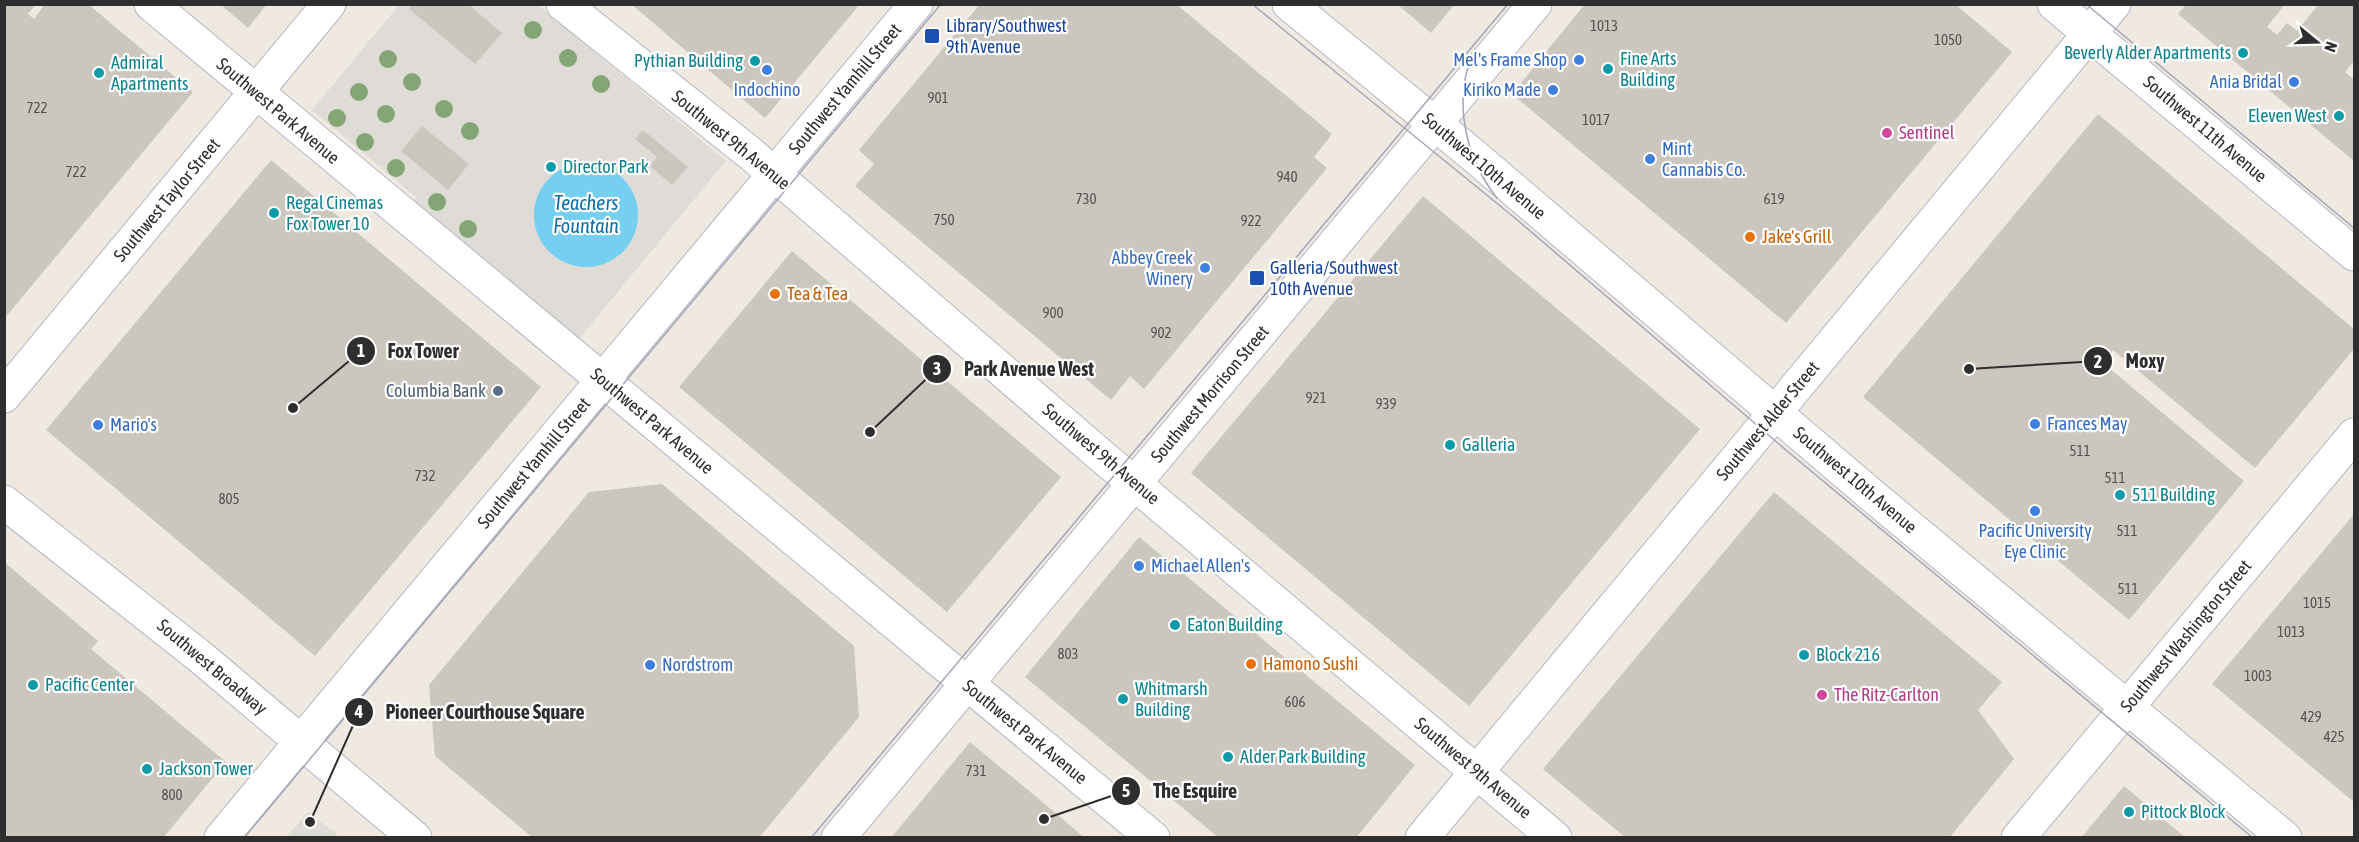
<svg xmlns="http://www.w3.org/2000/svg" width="2359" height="842" font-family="'Asap Condensed',sans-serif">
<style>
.plaza{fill:#dfdcd8}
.water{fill:#75cff0}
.building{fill:#cbc7bf}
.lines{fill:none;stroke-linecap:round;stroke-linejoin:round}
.street-casing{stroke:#b4b7c1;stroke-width:35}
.secondary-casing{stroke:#b4b7c1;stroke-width:35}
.street{stroke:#fff;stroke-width:33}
.secondary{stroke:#fff;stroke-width:33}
.tram{stroke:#a3a6b8;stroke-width:1.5}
.tree{fill:#84a574}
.transit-dot{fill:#1a4fb4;stroke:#fff;stroke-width:2}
.culture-dot{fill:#0f9aa8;stroke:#fff;stroke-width:2}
.shop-dot{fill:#3f7fe0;stroke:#fff;stroke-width:2}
.hotel-dot{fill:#d1479c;stroke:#fff;stroke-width:2}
.food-dot{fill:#e8710a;stroke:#fff;stroke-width:2}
.service-dot{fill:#5c6f8a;stroke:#fff;stroke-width:2}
.labels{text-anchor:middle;stroke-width:4.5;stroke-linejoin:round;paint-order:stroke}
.number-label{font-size:15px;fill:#555452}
.transit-label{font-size:18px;fill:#164399;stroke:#fff;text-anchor:start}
.culture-label{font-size:18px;fill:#0d838f;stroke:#fff;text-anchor:start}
.shop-label{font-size:18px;fill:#366cbe;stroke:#fff;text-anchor:start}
.street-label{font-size:18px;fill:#2e2e2e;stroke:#fff}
.hotel-label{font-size:18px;fill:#b23c85;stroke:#fff;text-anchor:start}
.food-label{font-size:18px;fill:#c56008;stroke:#fff;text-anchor:start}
.service-label{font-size:18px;fill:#4e5e75;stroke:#fff;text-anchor:end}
.water-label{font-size:20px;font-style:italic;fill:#0d6fa3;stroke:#fff}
.leader{fill:none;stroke:#2e2e2e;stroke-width:2}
.callout-dot{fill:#2e2e2e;stroke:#fff;stroke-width:2}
.mark-label{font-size:18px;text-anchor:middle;font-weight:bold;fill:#fff}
.callout-label{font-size:20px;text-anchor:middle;font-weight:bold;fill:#2e2e2e;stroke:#fff;stroke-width:4.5;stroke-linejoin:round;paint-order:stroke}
</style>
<rect width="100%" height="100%" fill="#efe9e1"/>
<path class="plaza" d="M399,5H538L726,161L578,340L413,202L416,197L312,110Z
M308,812L340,837H286Z"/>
<path class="water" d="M534 215a52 52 0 1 1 104 0a52 52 0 1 1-104 0Z"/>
<path class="building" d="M4,4H36L28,14L34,19L45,4H88L193,92L4,319Z
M220,4H267L248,28Z
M413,4H468L502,33L475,64L409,9Z
M631,4H860L765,118Z
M980,4H1176L1332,134L1314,157L1327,168L1144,389L1130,376L1111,400L855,186L874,164L859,150Z
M1397,4H1455L1431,33Z
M1585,4H1955L2012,52L1786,323L1512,94Z
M2186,4H2285L2267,27L2277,35L2287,23L2297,31L2319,4H2354V61L2345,72L2354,80V161L2178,14Z
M2098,114L2354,329V349L2255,468L2113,350L2103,363L2244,481L2129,620L1863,397Z
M422,126L469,164L448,190L401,151Z
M643,130L688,167L672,185L650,166L657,157L635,139Z
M271,160L541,387L315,656L46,430Z
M1423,196L1700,429L1469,706L1191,473Z
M792,251L1061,477L947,612L679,387Z
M662,484L854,646L859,717L759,838H533L435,756L429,685L589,492Z
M1774,492L2002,682L1978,710L2014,759L1949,838H1626L1543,769Z
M2354,514V802L2212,684Z
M1139,537L1415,765L1356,838H1219L1025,677Z
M4,562L98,641L91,649L226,762L163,838H4Z
M970,742L1040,800L1085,838H891Z
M2124,786L2186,838H2081Z"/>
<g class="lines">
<g class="street-casing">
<path id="street" d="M151,4L1153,838
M563,4L751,154L1098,453L1555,838
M221,838L916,4
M838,838L1535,4"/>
</g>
<g class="secondary-casing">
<path id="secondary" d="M1289,4L1473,155L1875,498L2285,838
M2054,4L2354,254
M4,396L329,4
M4,502L198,655L415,838
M1422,838L2114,4
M2018,838L2354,435"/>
</g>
<use href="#street" class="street"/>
<use href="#secondary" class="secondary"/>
<path class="tram" d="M1252,4L1515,218L1793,456L2253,838
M2086,4L2354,228
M1474,51C1452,99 1465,158 1497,198
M244,838L941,4
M811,838L1508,4"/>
</g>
<g class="tree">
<circle cx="533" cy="30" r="9"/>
<circle cx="568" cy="58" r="9"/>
<circle cx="388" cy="59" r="9"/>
<circle cx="412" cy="82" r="9"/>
<circle cx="601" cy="84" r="9"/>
<circle cx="359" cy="92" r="9"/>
<circle cx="444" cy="109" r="9"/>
<circle cx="386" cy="114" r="9"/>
<circle cx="337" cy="118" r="9"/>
<circle cx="470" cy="131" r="9"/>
<circle cx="365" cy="142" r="9"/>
<circle cx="396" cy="168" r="9"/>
<circle cx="437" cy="202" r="9"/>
<circle cx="468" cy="229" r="9"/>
</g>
<g class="transit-dot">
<rect x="924" y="28" width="16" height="16" rx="3"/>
<rect x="1249" y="270" width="16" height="16" rx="3"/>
</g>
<g class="culture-dot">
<circle cx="2243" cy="53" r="6"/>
<circle cx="755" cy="61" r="6"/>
<circle cx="1608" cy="69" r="6"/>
<circle cx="99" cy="73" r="6"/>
<circle cx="2339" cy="116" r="6"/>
<circle cx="551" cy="167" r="6"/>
<circle cx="274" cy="213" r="6"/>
<circle cx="1450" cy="445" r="6"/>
<circle cx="2120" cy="495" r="6"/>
<circle cx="1175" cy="625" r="6"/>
<circle cx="1804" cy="655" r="6"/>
<circle cx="33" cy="685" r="6"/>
<circle cx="1123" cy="699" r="6"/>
<circle cx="1228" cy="757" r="6"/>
<circle cx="147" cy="769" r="6"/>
<circle cx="2129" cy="812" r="6"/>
</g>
<g class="shop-dot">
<circle cx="1579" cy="60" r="6"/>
<circle cx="767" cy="70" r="6"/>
<circle cx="2294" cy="82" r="6"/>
<circle cx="1553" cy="90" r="6"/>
<circle cx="1650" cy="159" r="6"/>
<circle cx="1205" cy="268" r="6"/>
<circle cx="2035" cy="424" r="6"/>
<circle cx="98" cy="425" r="6"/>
<circle cx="2035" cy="511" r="6"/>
<circle cx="1139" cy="566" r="6"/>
<circle cx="650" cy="665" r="6"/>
</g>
<g class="hotel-dot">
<circle cx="1887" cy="133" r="6"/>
<circle cx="1822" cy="695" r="6"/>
</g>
<g class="food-dot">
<circle cx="1750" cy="237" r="6"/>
<circle cx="775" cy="294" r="6"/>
<circle cx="1251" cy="664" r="6"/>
</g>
<circle class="service-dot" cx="498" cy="391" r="6"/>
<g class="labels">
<g class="number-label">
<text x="1604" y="31">1013</text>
<text x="1948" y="45">1050</text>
<text x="938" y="103">901</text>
<text x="37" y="113">722</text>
<text x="1596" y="125">1017</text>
<text x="76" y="177">722</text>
<text x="1287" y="182">940</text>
<text x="1086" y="204">730</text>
<text x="1774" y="204">619</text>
<text x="944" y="225">750</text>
<text x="1251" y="226">922</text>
<text x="1053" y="318">900</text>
<text x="1161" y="338">902</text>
<text x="1316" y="403">921</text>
<text x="1386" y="409">939</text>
<text x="2080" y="456">511</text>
<text x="425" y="481">732</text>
<text x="2115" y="483">511</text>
<text x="229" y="504">805</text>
<text x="2127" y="536">511</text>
<text x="2128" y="594">511</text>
<text x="2317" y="608">1015</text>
<text x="2291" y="637">1013</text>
<text x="1068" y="659">803</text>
<text x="2258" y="681">1003</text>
<text x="1295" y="707">606</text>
<text x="2311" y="722">429</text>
<text x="2334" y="742">425</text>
<text x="976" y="776">731</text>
<text x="172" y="800">800</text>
</g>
<g class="transit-label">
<text x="946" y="32">Library/Southwest<tspan x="946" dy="21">9th Avenue</tspan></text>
<text x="1270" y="274">Galleria/Southwest<tspan x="1270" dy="21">10th Avenue</tspan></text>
</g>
<g class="culture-label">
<text x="2231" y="59" text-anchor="end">Beverly Alder Apartments</text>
<text x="1620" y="65">Fine Arts<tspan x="1620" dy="21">Building</tspan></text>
<text x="743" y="67" text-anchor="end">Pythian Building</text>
<text x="111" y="69">Admiral<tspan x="111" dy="21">Apartments</tspan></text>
<text x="2327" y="122" text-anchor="end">Eleven West</text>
<text x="563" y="173">Director Park</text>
<text x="286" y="209">Regal Cinemas<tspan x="286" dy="21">Fox Tower 10</tspan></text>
<text x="1462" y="451">Galleria</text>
<text x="2132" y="501">511 Building</text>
<text x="1187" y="631">Eaton Building</text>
<text x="1816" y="661">Block 216</text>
<text x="45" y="691">Pacific Center</text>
<text x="1135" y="695">Whitmarsh<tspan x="1135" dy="21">Building</tspan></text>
<text x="1240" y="763">Alder Park Building</text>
<text x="159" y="775">Jackson Tower</text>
<text x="2141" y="818">Pittock Block</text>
</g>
<g class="shop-label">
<text x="1567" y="66" text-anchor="end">Mel's Frame Shop</text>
<text x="2282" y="88" text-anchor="end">Ania Bridal</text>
<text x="767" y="96" text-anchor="middle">Indochino</text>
<text x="1541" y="96" text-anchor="end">Kiriko Made</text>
<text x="1662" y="155">Mint<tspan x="1662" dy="21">Cannabis Co.</tspan></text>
<text x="1193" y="264" text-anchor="end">Abbey Creek<tspan x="1193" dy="21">Winery</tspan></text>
<text x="2047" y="430">Frances May</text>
<text x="110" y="431">Mario's</text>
<text x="2035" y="537" text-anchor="middle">Pacific University<tspan x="2035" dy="21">Eye Clinic</tspan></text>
<text x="1151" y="572">Michael Allen's</text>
<text x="662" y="671">Nordstrom</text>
</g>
<g class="street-label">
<text transform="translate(845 89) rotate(-50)" y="6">Southwest Yamhill Street</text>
<text transform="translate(278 111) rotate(40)" y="6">Southwest Park Avenue</text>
<text transform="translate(2205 129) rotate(40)" y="6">Southwest 11th Avenue</text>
<text transform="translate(731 140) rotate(39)" y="6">Southwest 9th Avenue</text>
<text transform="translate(1484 166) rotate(40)" y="6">Southwest 10th Avenue</text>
<text transform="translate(167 200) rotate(-50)" y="6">Southwest Taylor Street</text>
<text transform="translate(1210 394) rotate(-50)" y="6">Southwest Morrison Street</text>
<text transform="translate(652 421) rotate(40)" y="6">Southwest Park Avenue</text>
<text transform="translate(1768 421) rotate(-50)" y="6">Southwest Alder Street</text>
<text transform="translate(1101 454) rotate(40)" y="6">Southwest 9th Avenue</text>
<text transform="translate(534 463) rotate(-50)" y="6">Southwest Yamhill Street</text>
<text transform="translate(1855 480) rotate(40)" y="6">Southwest 10th Avenue</text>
<text transform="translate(2186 636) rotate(-50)" y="6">Southwest Washington Street</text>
<text transform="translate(212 667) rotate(40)" y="6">Southwest Broadway</text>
<text transform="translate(1025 732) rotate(39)" y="6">Southwest Park Avenue</text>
<text transform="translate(1473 768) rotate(40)" y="6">Southwest 9th Avenue</text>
</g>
<g class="hotel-label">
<text x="1899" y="139">Sentinel</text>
<text x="1834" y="701">The Ritz-Carlton</text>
</g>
<g class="food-label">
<text x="1762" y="243">Jake's Grill</text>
<text x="787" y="300">Tea &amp; Tea</text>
<text x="1263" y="670">Hamono Sushi</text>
</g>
<g class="service-label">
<text x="486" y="397">Columbia Bank</text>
</g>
<g class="water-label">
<text x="586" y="210">Teachers<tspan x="586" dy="23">Fountain</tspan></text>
</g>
</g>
<path class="leader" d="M293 408L361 351M1969 369L2098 361M870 432L937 369M310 822L359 712M1044 819L1126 791"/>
<g class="callout-dot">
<circle cx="293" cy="408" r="6"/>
<circle cx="1969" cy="369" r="6"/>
<circle cx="870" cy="432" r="6"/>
<circle cx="310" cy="822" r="6"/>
<circle cx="1044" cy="819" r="6"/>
<circle cx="361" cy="351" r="15"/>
<circle cx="2098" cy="361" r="15"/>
<circle cx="937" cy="369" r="15"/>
<circle cx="359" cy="712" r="15"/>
<circle cx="1126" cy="791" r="15"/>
</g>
<g class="mark-label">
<text x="361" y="357">1</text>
<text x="2098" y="368">2</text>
<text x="937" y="375">3</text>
<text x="359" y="718">4</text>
<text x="1126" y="797">5</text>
</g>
<g class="callout-label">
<text x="423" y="358">Fox Tower</text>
<text x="2145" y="368">Moxy</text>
<text x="1029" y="376">Park Avenue West</text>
<text x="485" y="719">Pioneer Courthouse Square</text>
<text x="1195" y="798">The Esquire</text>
</g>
<rect width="2359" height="842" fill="none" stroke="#2e2e2e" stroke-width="12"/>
<g transform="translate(2317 42) rotate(109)" stroke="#ffffff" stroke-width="4.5" paint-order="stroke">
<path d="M0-4.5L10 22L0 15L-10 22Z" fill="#2e2e2e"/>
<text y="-9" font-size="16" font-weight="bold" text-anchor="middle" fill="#2e2e2e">N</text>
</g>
</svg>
